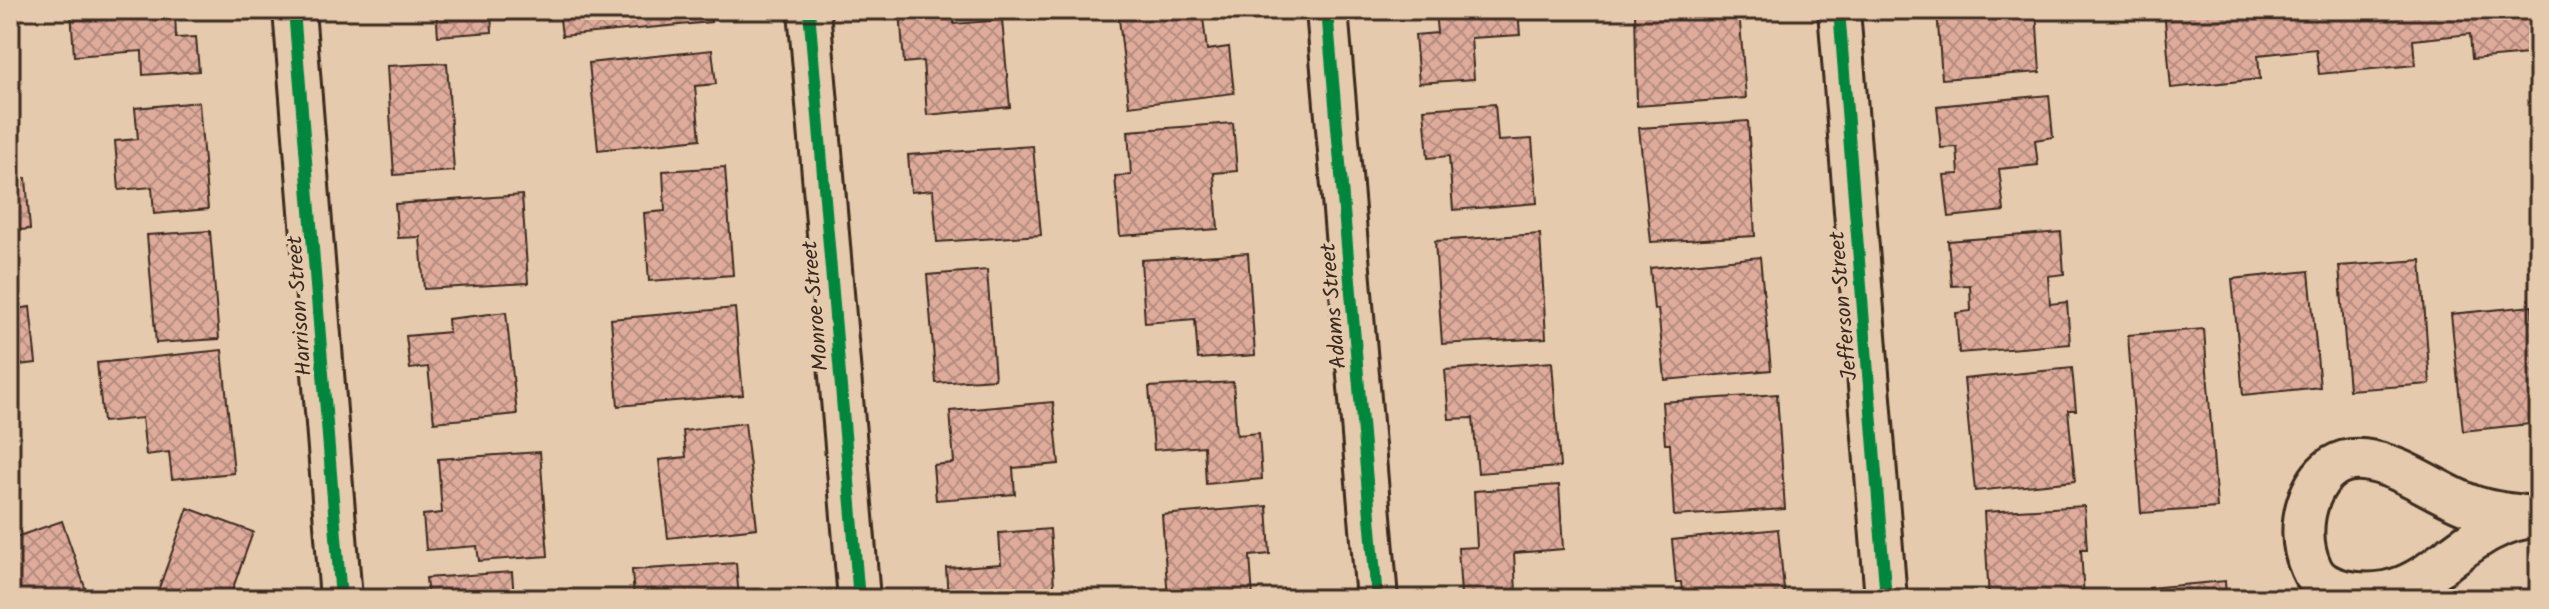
<svg xmlns="http://www.w3.org/2000/svg" width="2549" height="609" font-family="Kalam,sans-serif">
<style>
.building{fill:url(#building-cross-hatch);stroke:#3b2a1e;stroke-width:2}
.lines{fill:none;stroke-linecap:round;stroke-linejoin:round}
.street-casing{stroke:#3b2a1e;stroke-width:46}
.street{stroke:#e6caad;stroke-width:40}
.cycleway-casing{stroke:#e6caad;stroke-width:17}
.cycleway{stroke:#00873e;stroke-width:12}
.labels{text-anchor:middle;stroke-width:7;stroke-linejoin:round;paint-order:stroke}
.street-label{font-size:22px;fill:#3b2a1e;stroke:#e6caad}
</style>
<defs>
<pattern id="building-cross-hatch" width="8" height="8" patternUnits="userSpaceOnUse" patternTransform="scale(2)"><rect width="8" height="8" fill="#dfac9c"/><path d="M0 0l8 8M0 8l8-8" fill="none" stroke="#b68c7f"/></pattern>
</defs>
<rect width="100%" height="100%" fill="#e6caad"/>
<filter id="ink" filterUnits="userSpaceOnUse"><feTurbulence type="fractalNoise" baseFrequency=".0125" numOctaves="2"/><feDisplacementMap in="SourceGraphic" scale="16" xChannelSelector="R" yChannelSelector="G"/><feConvolveMatrix kernelMatrix="1 2 1 2 8 2 1 2 1" color-interpolation-filters="sRGB"/></filter>
<g filter="url(#ink)">
<path class="building" d="M71,10H175L176,38L196,37L199,71L143,75L142,51L74,56Z
M436,10H491L492,32L438,36Z
M559,10H709L711,22L562,36Z
M953,10L954,24L1002,20L1010,107L927,115L923,61L904,63L900,11Z
M1118,10H1202L1207,50L1229,47L1234,93L1129,106Z
M1435,10H1518L1520,35L1471,38L1474,79L1419,83L1415,35L1437,33Z
M1635,10H1739L1746,98L1637,106Z
M1937,10H2036L2040,72L1942,79Z
M2164,10H2539V53L2472,59L2470,34L2413,40L2415,65L2319,74L2316,49L2258,55L2260,79L2171,88Z
M712,50L716,84L695,86L700,139L598,150L589,63Z
M447,63L454,171L394,175L387,66Z
M2049,95L2053,137L2035,140L2038,165L1999,169L2004,211L1949,217L1944,175L1959,174L1957,147L1941,148L1937,106Z
M199,102L208,209L154,214L152,187L119,190L115,141L138,139L135,108Z
M1495,104L1498,141L1532,139L1537,203L1453,210L1449,156L1428,158L1424,109Z
M1748,121L1755,236L1651,242L1639,128Z
M1233,123L1237,171L1214,173L1218,229L1120,236L1115,176L1131,175L1128,131Z
M1033,146L1041,235L937,242L933,190L911,192L908,155Z
M725,167L733,275L649,281L644,213L665,211L663,171Z
M26,178L30,229L10,231V179Z
M522,195L528,283L424,289L420,237L398,238L395,204Z
M210,231L219,339L156,343L147,235Z
M2061,232L2064,274L2048,276L2050,304L2067,302L2070,344L1959,353L1956,313L1971,311L1970,285L1952,286L1948,241Z
M1540,234L1546,338L1442,344L1435,241Z
M1248,253L1255,355L1198,359L1195,319L1145,323L1141,260Z
M1760,257L1771,370L1665,380L1658,309L1654,310L1650,268Z
M2421,260L2430,384L2349,390L2339,266Z
M987,270L995,379L936,383L927,275Z
M2309,271L2320,387L2243,395L2232,279Z
M2532,306L2539,423L2463,431L2451,314Z
M30,307L36,363L10,366V310Z
M735,308L743,395L618,406L611,319Z
M506,312L517,414L434,422L428,367L410,369L406,336L449,332L448,319Z
M2204,329L2217,508L2141,513L2128,335Z
M222,350L234,473L172,479L169,452L146,455L142,418L103,422L97,363Z
M1552,362L1560,467L1478,473L1473,418L1449,419L1445,370Z
M2072,368L2076,410H2068L2075,481L1975,491L1964,379Z
M1233,382L1237,435L1259,433L1262,479L1206,484L1204,446L1154,450L1149,387Z
M1777,394L1785,509L1674,516L1670,444H1665L1662,402Z
M1053,402L1059,464L1013,468L1015,494L936,500L933,465L954,463L950,411Z
M10,410L20,489L10,490Z
M745,423L757,528L668,538L659,460L686,457L683,431Z
M540,452L548,556L479,561L477,546L426,550L423,515L442,513L438,459Z
M1559,485L1563,549L1514,553L1516,592L1461,595L1458,548L1477,547L1474,491Z
M1267,506L1270,554L1250,556L1253,599H1168L1162,515Z
M2084,506L2087,549H2081L2084,599H1989L1984,512Z
M188,508L253,532L229,599H155Z
M62,521L89,599H17L10,579V539Z
M1050,529L1055,599H948L946,568L1001,564L999,533Z
M1778,529L1785,599H1683L1681,582H1676L1672,540Z
M736,563L739,599H634L632,570Z
M512,572L514,599H428L426,578Z
M2225,581L2226,599H2150L2149,588Z"/>
<g class="lines">
<g class="street-casing">
<path id="street" d="M294,10L341,599
M809,10L859,599
M1327,10L1377,599
M1839,10L1886,599
M2531,517C2512,514 2491,513 2472,506C2423,490 2344,416 2310,497C2301,520 2301,546 2311,568C2316,581 2330,588 2344,591C2434,609 2452,523 2539,516"/>
</g>
<use href="#street" class="street"/>
<g class="cycleway-casing">
<path id="cycleway" d="M294,10L341,599
M809,10L859,599
M1327,10L1377,599
M1839,10L1886,599"/>
</g>
<use href="#cycleway" class="cycleway"/>
</g>
</g>
<g class="labels">
<g class="street-label">
<text transform="translate(298 306) rotate(-94)" y="8">Harrison Street</text>
<text transform="translate(814 306) rotate(-95)" y="8">Monroe Street</text>
<text transform="translate(1332 306) rotate(-95)" y="8">Adams Street</text>
<text transform="translate(1842 306) rotate(-95)" y="8">Jefferson Street</text>
</g>
</g>
<rect width="2549" height="609" fill="none" stroke="#e6caad" stroke-width="40"/>
<rect x="20" y="20" width="2509" height="569" fill="none" stroke="#3b2a1e" stroke-width="3" filter="url(#ink)"/>
</svg>
